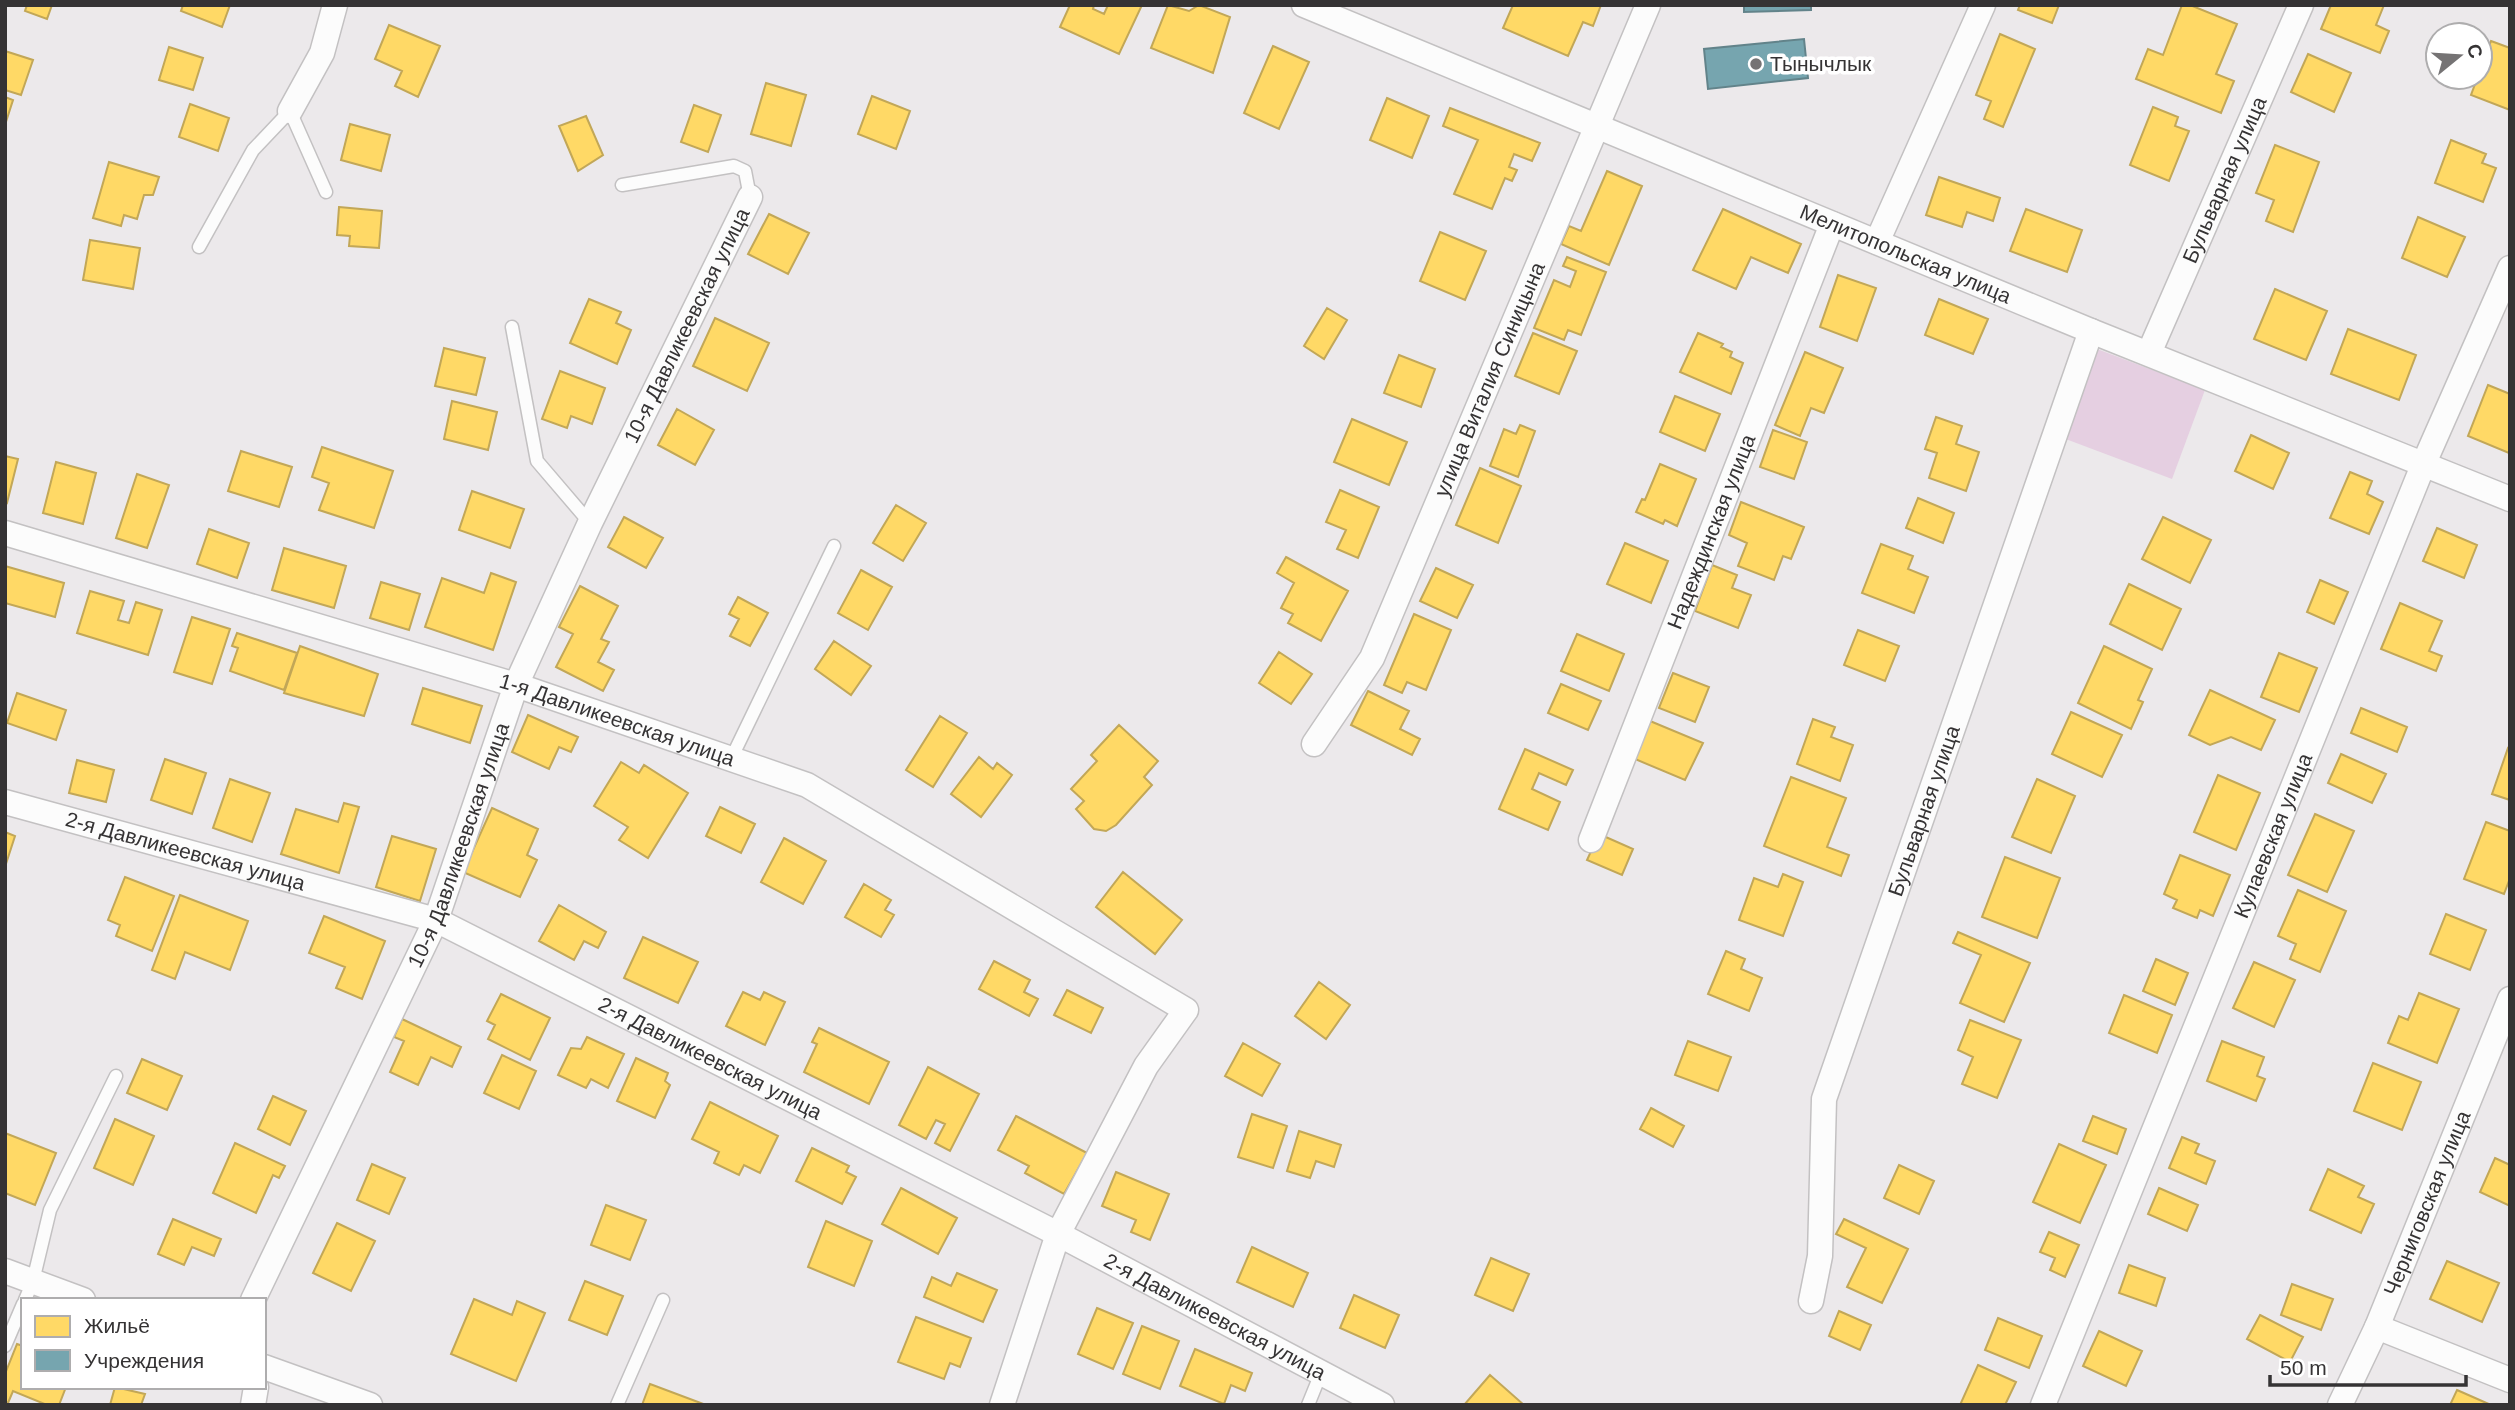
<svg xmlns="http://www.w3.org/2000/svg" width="2515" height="1410" font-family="Arial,sans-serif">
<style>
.green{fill:#e5cfe1}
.homes{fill:#ffd966;stroke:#c2a757;stroke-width:2}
.public{fill:#76a5af;stroke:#62838a;stroke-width:2}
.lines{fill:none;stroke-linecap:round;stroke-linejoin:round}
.service-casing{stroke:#c3c1c2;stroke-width:15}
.minor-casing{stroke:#c3c1c2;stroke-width:27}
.service{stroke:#fcfcfc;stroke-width:12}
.minor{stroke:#fcfcfc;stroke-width:24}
.poi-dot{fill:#757374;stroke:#fff;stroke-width:2.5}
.labels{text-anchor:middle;stroke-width:7;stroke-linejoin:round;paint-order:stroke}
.poi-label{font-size:21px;fill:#353334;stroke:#fff;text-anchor:start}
.street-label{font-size:21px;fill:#353334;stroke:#fff}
</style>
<rect width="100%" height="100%" fill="#ece9eb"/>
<path class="green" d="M2097,349L2205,390L2172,479L2063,438Z"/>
<path class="homes" d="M27,5H52L47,19L25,11Z
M183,5H230L222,27L181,11Z
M1070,5H1094L1093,9L1104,14L1108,5H1142L1119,54L1060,27Z
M1168,5L1189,11L1199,5L1230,17L1213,73L1151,48Z
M1513,5H1601L1593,26L1583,22L1568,56L1503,28Z
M2020,5H2059L2052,23L2018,10Z
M2182,5H2190L2237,24L2216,74L2234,81L2221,113L2136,79L2148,49L2163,55Z
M2331,5H2384L2376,25L2389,31L2380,53L2321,29Z
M389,25L440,46L418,97L395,86L402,71L375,59Z
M2000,34L2035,49L2003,127L1984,119L1991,101L1976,95Z
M2491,41L2510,48V110L2471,95Z
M1273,46L1309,62L1279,129L1244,113Z
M169,47L203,58L193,90L159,80Z
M5,51L33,60L21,95L5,90Z
M2308,54L2351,73L2334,112L2291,92Z
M766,83L806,95L791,146L751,134Z
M872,96L910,111L896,149L858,134Z
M5,97L13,100L5,125Z
M1387,98L1429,116L1412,158L1370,140Z
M190,104L229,118L218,151L179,137Z
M694,105L721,115L708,152L681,142Z
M2153,107L2178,117L2175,126L2189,131L2169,181L2130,165Z
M1450,108L1540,143L1532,161L1514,154L1509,167L1517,170L1512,181L1505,178L1492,209L1454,194L1478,140L1443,126Z
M586,116L603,155L578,171L559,126Z
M350,124L390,135L381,171L341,160Z
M2451,140L2486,154L2482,163L2496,168L2483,202L2435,183Z
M2275,145L2319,162L2293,232L2266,221L2274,200L2256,193Z
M109,162L159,177L153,195H144L137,219L124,215L121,226L93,218Z
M1607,171L1642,186L1609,265L1561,244L1569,226L1581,231Z
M1939,177L2000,198L1993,221L1967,212L1962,227L1926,215Z
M339,207L382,211L379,248L349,246L350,236L337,235Z
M1723,209L1801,244L1788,273L1751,257L1736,289L1693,270Z
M2026,209L2082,230L2067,272L2010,251Z
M769,214L809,233L788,274L748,254Z
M2418,217L2465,237L2447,277L2402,258Z
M1440,232L1486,251L1465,300L1420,281Z
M90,240L140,248L133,289L83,280Z
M1567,257L1606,272L1581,335L1568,330L1564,340L1534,328L1554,280L1570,287L1576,271L1563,266Z
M1838,275L1876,288L1857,341L1820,327Z
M2275,289L2327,311L2306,360L2254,339Z
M589,299L621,312L616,323L631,330L617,364L570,343Z
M1939,299L1988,319L1973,354L1925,335Z
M1327,308L1347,320L1324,359L1304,346Z
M715,318L769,343L747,391L693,366Z
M2348,329L2416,355L2399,400L2331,374Z
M1533,333L1577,351L1559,394L1515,376Z
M1698,333L1723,344L1721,347L1732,352L1730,357L1743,363L1731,394L1680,372Z
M444,348L485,358L476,395L435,386Z
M1805,352L1843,368L1824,413L1811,408L1800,436L1775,425Z
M1399,355L1435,369L1421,407L1384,393Z
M560,371L605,388L592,424L571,416L567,428L542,419Z
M2488,385L2510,394L2509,453L2468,436Z
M1675,396L1720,414L1705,451L1660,432Z
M452,401L497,412L488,450L444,439Z
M677,409L714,430L695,465L658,445Z
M1936,417L1962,426L1956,444L1979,452L1966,491L1929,478L1937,453L1925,449Z
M1352,419L1407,442L1389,485L1334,462Z
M1520,425L1535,431L1518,477L1490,466L1504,429L1516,434Z
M1773,430L1807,442L1794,479L1760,467Z
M2251,435L2289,453L2273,489L2235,471Z
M322,447L393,471L374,528L319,510L329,483L312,477Z
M241,451L292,467L279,507L228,491Z
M5,456L18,459L7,503L5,502Z
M56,462L96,473L83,524L43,513Z
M1660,464L1696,479L1677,526L1665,520L1663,524L1636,512L1642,499L1645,500Z
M1480,468L1521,486L1498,543L1456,525Z
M2350,472L2372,481L2367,494L2383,502L2369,534L2330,518Z
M137,474L169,485L147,548L116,538Z
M1340,490L1379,507L1358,558L1337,549L1346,530L1326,522Z
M472,491L524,509L510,548L459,530Z
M1918,498L1954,513L1943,543L1906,528Z
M1741,502L1804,527L1791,559L1783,556L1774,580L1738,566L1747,543L1729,535Z
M896,505L926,523L903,561L873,543Z
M624,517L663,538L646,568L608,547Z
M2163,517L2211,540L2190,583L2142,559Z
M2437,528L2477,545L2464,578L2423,561Z
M209,529L249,543L237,578L197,564Z
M1625,543L1668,561L1651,603L1607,584Z
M1881,544L1913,556L1908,569L1928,577L1914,613L1862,593Z
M284,548L346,566L334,608L272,590Z
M1286,557L1348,591L1321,641L1288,623L1293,614L1281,608L1294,583L1277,573Z
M1712,565L1737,575L1732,588L1751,595L1738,628L1695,611Z
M5,566L64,583L55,617L5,603Z
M1436,568L1473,585L1457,618L1420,601Z
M861,570L892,587L868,630L838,613Z
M491,573L516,582L493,650L425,627L442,578L484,593Z
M2320,580L2348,592L2334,624L2307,612Z
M381,582L420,594L409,630L370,618Z
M2129,584L2181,609L2162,650L2110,624Z
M580,586L618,606L601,639L609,642L598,662L614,670L603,691L556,667L573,634L559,627Z
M90,591L124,601L118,620L129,623L136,602L162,610L148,655L77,633Z
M738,597L768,613L750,646L730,636L739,619L729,614Z
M2400,603L2442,621L2429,651L2442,656L2436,671L2381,649Z
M1414,614L1451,630L1426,690L1407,682L1402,693L1384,685Z
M192,617L230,629L212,684L174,672Z
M1858,630L1899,646L1885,681L1844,665Z
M237,633L297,653L284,690L230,671L238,648L232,646Z
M1577,634L1624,654L1609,691L1561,671Z
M834,641L871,666L851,695L815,669Z
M300,646L378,674L364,716L284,693Z
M2104,646L2152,669L2138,700L2143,702L2131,729L2078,703Z
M1279,652L1312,674L1291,704L1259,683Z
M2279,653L2317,668L2299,712L2261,697Z
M1673,673L1709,687L1695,722L1659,708Z
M1561,684L1601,701L1588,730L1548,713Z
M423,688L482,706L470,743L412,724Z
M2210,690L2275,720L2261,750L2231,737L2210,745L2189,735Z
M1368,691L1409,711L1400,729L1420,739L1412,755L1351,725Z
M17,693L66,710L56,740L7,723Z
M2361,708L2407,727L2397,752L2351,733Z
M2071,712L2122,735L2102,777L2052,754Z
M528,715L578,737L571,752L559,747L549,769L512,752Z
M940,716L967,733L933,787L906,770Z
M1813,719L1835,727L1831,737L1853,745L1840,781L1797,764Z
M1650,721L1703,743L1685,780L1635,759Z
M1119,725L1158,761L1144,777L1152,785L1116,825L1106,831L1094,829L1076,809L1084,801L1071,789L1097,761L1091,755Z
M2508,748L2510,749V800L2492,794Z
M1525,749L1573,770L1566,785L1539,773L1532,789L1560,802L1548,830L1499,809Z
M2341,754L2386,774L2372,803L2328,783Z
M979,757L993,769L997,763L1012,775L981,817L951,794Z
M165,759L206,773L192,814L151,800Z
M77,760L114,770L106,802L69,793Z
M621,762L639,773L644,765L688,793L648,858L619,840L628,827L594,806Z
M2218,775L2260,793L2236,850L2194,832Z
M1791,777L1846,798L1827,847L1849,855L1841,876L1764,846Z
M230,779L270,793L252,842L213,828Z
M2037,779L2075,796L2051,853L2012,837Z
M344,803L359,807L339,873L281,854L296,809L338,822Z
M720,807L755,824L741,853L706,836Z
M492,808L538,829L527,855L537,860L520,897L463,872Z
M2315,814L2354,831L2327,892L2288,875Z
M2486,822L2510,831V878L2504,894L2464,879Z
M5,832L15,836L5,867Z
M1599,834L1633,849L1622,875L1587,860Z
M392,836L436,849L420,901L376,887Z
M784,838L826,861L803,904L761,882Z
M2180,855L2230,875L2213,916L2200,910L2197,918L2173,908L2177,900L2164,894Z
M2005,857L2060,878L2037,938L1982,917Z
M1123,872L1182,920L1155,954L1096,907Z
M1783,874L1803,882L1783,936L1739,920L1754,878L1778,887Z
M125,877L174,896L152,951L116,936L120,925L108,920Z
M864,884L891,900L885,910L894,915L881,937L845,917Z
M2298,890L2346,911L2320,972L2290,959L2296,944L2278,936Z
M180,895L248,921L230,970L185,952L175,979L152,970Z
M559,905L606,932L598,948L584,941L574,960L539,941Z
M2446,914L2486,930L2470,970L2430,954Z
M324,916L385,941L362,999L336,988L345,967L309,953Z
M1958,932L2030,963L2004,1022L1960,1003L1981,955L1953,943Z
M643,937L698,962L678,1003L624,978Z
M1726,951L1745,959L1741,969L1762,978L1749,1011L1708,994Z
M2156,959L2188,973L2175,1005L2143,991Z
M994,961L1030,980L1024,992L1038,999L1029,1016L979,989Z
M2254,962L2295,980L2274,1027L2233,1008Z
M1319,982L1350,1005L1326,1039L1295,1016Z
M1067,990L1103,1008L1091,1033L1054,1015Z
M743,992L760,1000L764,992L785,1002L765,1045L726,1026Z
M2419,993L2459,1009L2437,1063L2388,1043L2399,1016L2408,1020Z
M501,994L550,1018L530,1060L488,1039L495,1025L487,1021Z
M2124,995L2172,1015L2157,1053L2109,1033Z
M402,1019L461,1047L452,1067L431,1057L418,1085L390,1072L404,1041L394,1037Z
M1970,1020L2021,1040L1997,1098L1962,1084L1973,1057L1958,1050Z
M819,1028L889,1062L869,1104L804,1072L817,1044L812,1042Z
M587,1037L624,1054L608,1088L591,1079L586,1088L558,1075L571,1048L581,1049Z
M1688,1041L1731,1057L1718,1091L1675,1075Z
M2222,1041L2264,1057L2257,1076L2265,1079L2256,1101L2207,1081Z
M1243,1043L1280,1064L1262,1096L1225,1076Z
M502,1055L536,1071L519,1109L484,1093Z
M636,1058L668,1073L665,1081L670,1085L655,1118L617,1101Z
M142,1059L182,1076L167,1110L127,1093Z
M2373,1063L2421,1082L2402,1130L2354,1111Z
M928,1067L979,1094L950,1151L935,1143L945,1124L936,1120L926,1139L899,1125Z
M273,1096L306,1111L290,1145L258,1129Z
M710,1102L778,1136L760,1173L744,1165L739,1175L714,1163L719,1152L692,1139Z
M1651,1108L1684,1126L1673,1147L1640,1129Z
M1252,1114L1287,1126L1273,1168L1238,1157Z
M1016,1116L1087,1153L1064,1194L1025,1173L1029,1166L998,1150Z
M2093,1116L2126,1129L2117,1154L2083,1141Z
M115,1119L154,1136L133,1185L94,1168Z
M1299,1131L1341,1145L1334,1167L1316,1161L1310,1178L1287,1171Z
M5,1133L56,1153L35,1205L5,1193Z
M2182,1137L2199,1144L2195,1153L2215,1161L2206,1184L2169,1168Z
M235,1143L285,1166L279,1178L273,1175L256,1213L213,1193Z
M2059,1144L2106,1165L2080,1223L2033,1202Z
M812,1148L849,1166L846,1172L856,1177L842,1204L796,1181Z
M2495,1158L2510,1165V1206L2480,1192Z
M372,1164L405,1178L389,1214L357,1200Z
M1899,1165L1934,1181L1919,1214L1884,1198Z
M2328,1169L2364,1186L2358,1197L2374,1204L2361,1233L2310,1210Z
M1116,1172L1169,1194L1150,1240L1131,1232L1136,1220L1102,1206Z
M901,1188L957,1218L938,1254L882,1224Z
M2159,1188L2198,1205L2187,1231L2148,1214Z
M606,1205L646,1220L630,1260L591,1245Z
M173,1219L221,1239L214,1256L192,1247L184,1265L158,1254Z
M1844,1219L1908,1249L1882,1303L1847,1287L1866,1248L1836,1234Z
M826,1221L872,1241L854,1286L808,1267Z
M337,1223L375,1241L351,1291L313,1273Z
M2049,1232L2079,1245L2065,1277L2050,1270L2055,1258L2040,1252Z
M1252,1247L1308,1273L1293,1307L1237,1282Z
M1491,1258L1529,1274L1513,1311L1475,1295Z
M2447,1261L2499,1283L2482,1322L2430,1299Z
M2129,1265L2165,1278L2156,1306L2119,1293Z
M957,1273L997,1290L983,1322L924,1297L932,1277L951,1286Z
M585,1281L623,1296L607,1335L569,1320Z
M2292,1284L2333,1299L2321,1330L2281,1315Z
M1354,1295L1399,1315L1385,1348L1340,1328Z
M474,1299L512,1315L517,1301L545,1313L516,1381L451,1354Z
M1097,1308L1133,1323L1113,1369L1078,1354Z
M1839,1311L1871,1325L1860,1350L1829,1336Z
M2260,1315L2303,1337L2290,1362L2247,1339Z
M916,1317L971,1338L960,1367L950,1363L944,1379L898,1362Z
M1998,1318L2042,1336L2029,1368L1985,1350Z
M1142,1326L1179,1341L1160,1389L1123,1374Z
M2099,1331L2142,1351L2126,1386L2083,1366Z
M17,1344L23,1346V1387H66L59,1405H47L13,1391L8,1403L5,1402V1374Z
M1195,1349L1252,1373L1245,1391L1231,1385L1224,1404L1180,1386Z
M1978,1365L2016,1382L2005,1405H1960Z
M1490,1375L1524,1405H1464Z
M650,1384L706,1405H642Z
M115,1387L145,1394L141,1405H110Z
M2457,1390L2491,1405H2450Z"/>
<path class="public" d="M1744,5H1811V10L1744,12Z
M1804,39L1808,78L1708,89L1704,49Z"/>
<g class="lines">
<g class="service-casing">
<path id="service" d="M622,185L734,166L745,171L750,197
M199,247L253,150L290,111L326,192
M512,327L537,461L590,523
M731,759L834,546
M25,1300L33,1281L50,1210L116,1076
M5,1346L23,1304
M617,1405L663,1300
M1308,1405L1321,1373"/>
</g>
<g class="minor-casing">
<g id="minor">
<path id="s1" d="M1304,5L2091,331L2510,499"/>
<path d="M290,111L322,53L335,5"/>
<path d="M1877,242L1983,5"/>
<path id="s2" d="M2149,353L2301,5"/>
<path id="s3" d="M5,533L516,685L807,785L1186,1010L1146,1066L1058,1234L1002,1405"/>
<path id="s4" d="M1314,744L1372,658L1648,5"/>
<path id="s5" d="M5,802L436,920L1058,1234L1382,1405"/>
<path id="s6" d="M1591,840L1832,224"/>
<path d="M5,1271L83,1300"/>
<path id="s7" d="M253,1300L436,920L516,685L590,523L750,197"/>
<path id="s8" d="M1811,1301L1820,1256L1824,1099L2091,331"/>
<path d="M2377,1327L2510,1380"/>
<path d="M264,1367L370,1405"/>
<path d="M253,1405L256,1387"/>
<path id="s9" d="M2043,1405L2424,463L2510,268"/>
<path id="s10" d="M2340,1405L2377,1327L2510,999"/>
</g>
</g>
<use href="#service" class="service"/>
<use href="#minor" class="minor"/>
</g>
<circle class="poi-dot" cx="1756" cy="64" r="7"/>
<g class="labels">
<g class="poi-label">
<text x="1770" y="71">Тынычлык</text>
</g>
<g class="street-label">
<text dy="7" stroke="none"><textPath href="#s2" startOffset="189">Бульварная улица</textPath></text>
<text dy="7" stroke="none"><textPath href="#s1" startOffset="651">Мелитопольская улица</textPath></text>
<text dy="7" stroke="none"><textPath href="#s7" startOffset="1068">10-я Давликеевская улица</textPath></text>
<text dy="7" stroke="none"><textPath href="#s4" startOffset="406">улица Виталия Синицына</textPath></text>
<text dy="7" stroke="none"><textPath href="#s6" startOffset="331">Надеждинская улица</textPath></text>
<text dy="7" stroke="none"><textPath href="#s3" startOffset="640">1-я Давликеевская улица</textPath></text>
<text dy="7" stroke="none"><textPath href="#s8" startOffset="508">Бульварная улица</textPath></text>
<text dy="7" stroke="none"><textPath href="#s9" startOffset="614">Кулаевская улица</textPath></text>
<text dy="7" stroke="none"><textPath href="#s7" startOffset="500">10-я Давликеевская улица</textPath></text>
<text dy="7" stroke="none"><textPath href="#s5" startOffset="187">2-я Давликеевская улица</textPath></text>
<text dy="7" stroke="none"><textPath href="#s5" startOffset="754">2-я Давликеевская улица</textPath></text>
<text dy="7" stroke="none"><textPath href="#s10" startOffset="220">Черниговская улица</textPath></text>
<text dy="7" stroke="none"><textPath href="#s5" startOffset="1321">2-я Давликеевская улица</textPath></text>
</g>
</g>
<rect width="2515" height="1410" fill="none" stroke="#353334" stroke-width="14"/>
<rect x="21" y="1298" width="245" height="91" fill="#ffffff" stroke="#aeadae" stroke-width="2"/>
<rect x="35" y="1316" width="35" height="21" fill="#ffd966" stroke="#aeadae" stroke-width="2"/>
<text x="84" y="1333" font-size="21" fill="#353334">Жильё</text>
<rect x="35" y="1350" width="35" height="21" fill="#76a5af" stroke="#aeadae" stroke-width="2"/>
<text x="84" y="1368" font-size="21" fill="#353334">Учреждения</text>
<g transform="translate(2459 56) rotate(72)"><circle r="33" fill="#ffffff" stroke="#aeadae" stroke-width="2"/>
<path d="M0-5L12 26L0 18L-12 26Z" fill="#757374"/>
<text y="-10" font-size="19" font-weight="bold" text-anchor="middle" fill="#353334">С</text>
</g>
<path d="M2270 1375v10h196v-10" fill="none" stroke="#353334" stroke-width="3.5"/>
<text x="2280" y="1375" font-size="21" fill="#353334" stroke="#ffffff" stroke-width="5" paint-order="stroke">50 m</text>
</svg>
